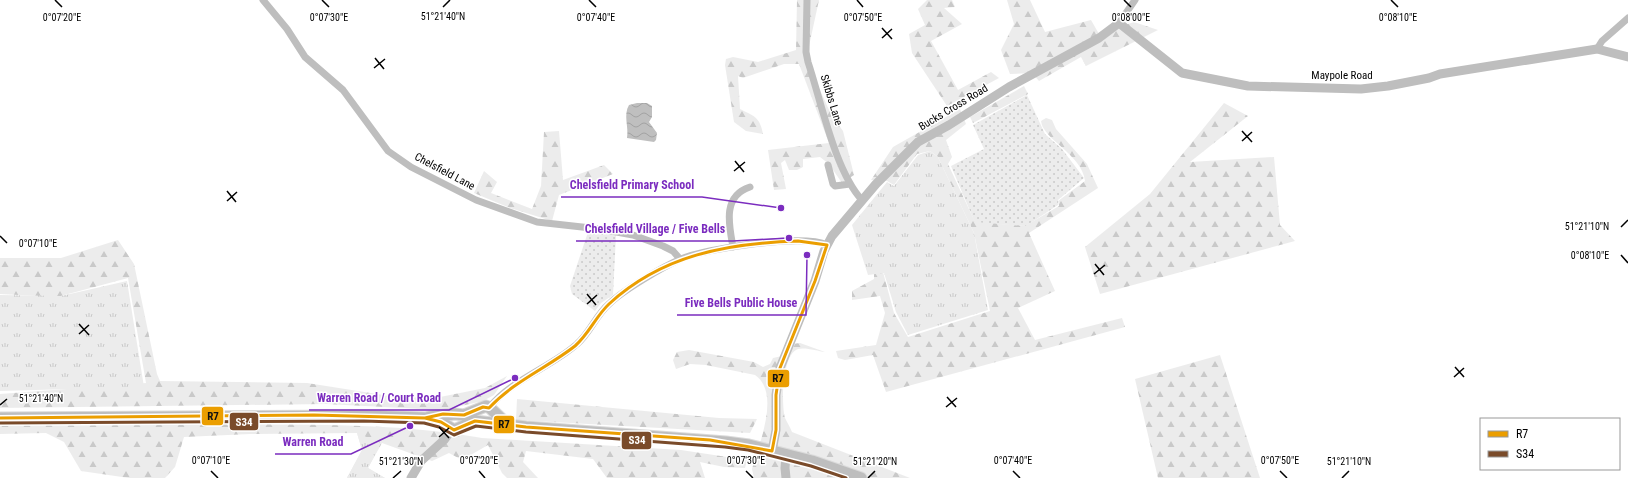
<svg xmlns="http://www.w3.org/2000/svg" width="1628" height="478" font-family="'Roboto Condensed',sans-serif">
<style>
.grass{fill:url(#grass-dots)}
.forest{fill:url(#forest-firs)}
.park{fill:url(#park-tufts)}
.water{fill:url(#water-waves)}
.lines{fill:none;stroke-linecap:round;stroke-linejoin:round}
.primary-casing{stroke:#dbdbdb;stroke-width:13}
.minor{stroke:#bebebe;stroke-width:7}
.tertiary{stroke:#bebebe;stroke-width:9}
.primary{stroke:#bebebe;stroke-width:11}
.bus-1-casing{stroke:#fff;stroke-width:6}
.bus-2-casing{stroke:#fff;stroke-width:6}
.bus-1{stroke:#eb9e00;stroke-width:3}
.bus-2{stroke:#7a4b2a;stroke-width:3}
.ticks{fill:none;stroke:#000;stroke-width:1.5}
.labels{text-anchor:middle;stroke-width:3;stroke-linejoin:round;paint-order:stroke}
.street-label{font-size:11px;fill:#000;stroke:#fff}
.ticks-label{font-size:10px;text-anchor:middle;fill:#000;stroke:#fff;stroke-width:3;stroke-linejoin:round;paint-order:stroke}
.leader{fill:none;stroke:#7b2cbf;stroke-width:1.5}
.callout-dot{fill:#7b2cbf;stroke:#fff;stroke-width:1.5}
.callout-label{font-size:12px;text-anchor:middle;font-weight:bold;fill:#7b2cbf;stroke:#fff;stroke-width:3;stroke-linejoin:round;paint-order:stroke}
.line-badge{stroke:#fff;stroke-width:1.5}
.badge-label{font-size:11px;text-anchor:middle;font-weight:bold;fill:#fff}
.pale-badge-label{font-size:11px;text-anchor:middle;font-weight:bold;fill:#111}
</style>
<defs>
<pattern id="grass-dots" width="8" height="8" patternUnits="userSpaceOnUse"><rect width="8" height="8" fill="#ececec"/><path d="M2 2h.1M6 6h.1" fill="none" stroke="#c9c9c9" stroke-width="1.8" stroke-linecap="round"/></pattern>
<pattern id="forest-firs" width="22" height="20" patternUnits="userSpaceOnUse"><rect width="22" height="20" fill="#ececec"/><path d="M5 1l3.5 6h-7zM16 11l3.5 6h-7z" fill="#c9c9c9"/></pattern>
<pattern id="park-tufts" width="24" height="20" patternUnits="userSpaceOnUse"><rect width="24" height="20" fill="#ececec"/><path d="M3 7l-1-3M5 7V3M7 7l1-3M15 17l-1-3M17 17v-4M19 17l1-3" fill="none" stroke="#c9c9c9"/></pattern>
<pattern id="water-waves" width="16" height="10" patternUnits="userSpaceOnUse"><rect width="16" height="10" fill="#bfbfbf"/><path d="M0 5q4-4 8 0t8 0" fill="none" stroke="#a2a2a2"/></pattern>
</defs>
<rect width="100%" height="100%" fill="#fff"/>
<path class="grass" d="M1027,95L1045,134L1062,149L1084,178L1058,200V205L1026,226L975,223L951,166L984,149L973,125Z
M588,232L616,235L613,295L601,303L595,311L572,294L570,286Z"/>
<path class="forest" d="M797,0H819L806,60L831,114L843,131L854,175L842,183L829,164L820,157L803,159V167L797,170H789L785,160L781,163L786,189L774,190L768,150L829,143L799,64H784L743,78L738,76L740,109C754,116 760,117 763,134L746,131L734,122L725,65L726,59L733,57L758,62L796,50Z
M927,0H952L955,7L944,8L962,24L931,41L958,90L991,72L999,78L947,106L912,53L909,34L925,25L918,9Z
M1007,0H1030L1045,32L1091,20L1099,34L1134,22L1158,30L1086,66L1081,57L1039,81L1032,73L1010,74L1001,50L1014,24Z
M1024,86L1028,94L973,123L970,117Z
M1224,103L1248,116L1190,162L1274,157L1280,225L1295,241L1100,294L1085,247L1150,194Z
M960,109L966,124L946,140L952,157L948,164L975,222L1025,226L1059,206L1058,201L1085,181C1082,154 1043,140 1041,121L1046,118L1052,120L1056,129L1087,164L1098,188L1029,233L1055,291L1018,308L1035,340L1122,318L1125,327L886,392L873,355L845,360L838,358L836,351L876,345L885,313L880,296L852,300V291L874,279V266L883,272L894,313L908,337L990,311L974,233L938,157L930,151L917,154L894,185L887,181L871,180L893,147Z
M559,131L563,180L604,165L613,174L559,195L552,221L510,208L474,193L484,171L497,182L491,193L532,209L541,186L544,132Z
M118,240L134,264L157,374L160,381L307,383L396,397L435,398L485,388L507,376L494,395L483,401L443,410L326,404L0,408V394L146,383L128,278L57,297L0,294V258H61Z
M800,343L825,352C818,351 805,347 798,349C782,354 781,404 785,418C787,422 790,427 792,432L910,478H754L752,469C759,444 781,393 755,375L706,365L690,364L676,369L673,360L677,352L689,350L754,362L763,367L770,364L773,358L782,356L791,344Z
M1220,355L1260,478H1158L1135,379Z
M517,399L719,418L757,419L750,433L516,420Z
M232,424C316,425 400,423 482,438L681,450L747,460L745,468L724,467L700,462L705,478H607L593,459L526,451L523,462L538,478H507L502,473L488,445L462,460L449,453L432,461L382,443L368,468L385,478H347L362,450L357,433L250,434L184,437L175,467L165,478H129L81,471L64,442L46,433L0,434V425Z"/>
<path class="park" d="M930,151L938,157L974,233L988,310L908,335L896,312L884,273L868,275L852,225L887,182L894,186L918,155Z
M127,281L144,387L0,391V295L61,296Z
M357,433L381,443L368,468L385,478H347L362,450Z"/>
<path class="water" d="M637,103H647L652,106V117L649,122L657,133L656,140L654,142L627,138C629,127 623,115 629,105Z"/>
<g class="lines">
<g class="primary-casing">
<path id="primary" d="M429,417L455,414L464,415L486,406L490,408L506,423
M0,418L364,416L425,418L441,422L454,430L475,421L526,427L726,442L749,445L812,461L861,478"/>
</g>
<path class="minor" d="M263,0L287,29L305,57L343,90L388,151L411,167L476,200L537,222L600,229L633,235L663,246L673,251L680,259
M807,0L806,52L808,62C821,101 835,171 862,200
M1119,23L1135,0
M1597,49L1602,41L1628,18
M828,165L833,184L835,186L850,184
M733,247C729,225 722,196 750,187
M489,408C512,379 550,368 577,344C590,333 596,315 609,304C622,291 664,266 681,259C706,248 803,234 827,245"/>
<path class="tertiary" d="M772,451L776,430V395L780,368L815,281L824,251L832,236L876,184L918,142L949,125L1009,87L1099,38L1119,23L1182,73L1248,86L1361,89L1388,86L1429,78L1440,74L1597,49L1628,57
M411,478L421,461L444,440L452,429
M786,478L785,468L786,454"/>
<use href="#primary" class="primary"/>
<g class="bus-1-casing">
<path id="bus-1" d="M798,241L827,245L815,281L780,368L776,395V430L772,451L710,440L526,427L475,421L454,430L441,422L425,418L443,414L464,415L483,407L489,408C514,381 547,368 575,346C589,334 596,316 609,304C662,255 728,243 798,241Z
M0,418L314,415L425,418"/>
</g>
<g class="bus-2-casing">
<path id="bus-2" d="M0,423L364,421L424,423L439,427L454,435L476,426L526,432L725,447L748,450L811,466L846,478"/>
</g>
<use href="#bus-1" class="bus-1"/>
<use href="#bus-2" class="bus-2"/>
</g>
<path class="ticks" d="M55,0L62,7M322,0L329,7M589,0L596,7M857,0L863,7M1124,0L1131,7M1391,0L1398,7M443,7L450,0M882,28L892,39M882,38L892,29M375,58L384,69M374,68L385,59M1242,131L1252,142M1242,141L1252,132M735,161L744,172M734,171L745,162M227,191L236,202M227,201L237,192M1621,227L1628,220M0,236L7,243M1621,255L1628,263M1095,264L1104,275M1094,274L1105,265M587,294L596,305M587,304L597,295M79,324L89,335M79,334L89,325M1455,367L1464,377M1454,377L1464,368M947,397L956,407M0,405L7,399M946,407L957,398M439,427L449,438M439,437L449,428M211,471L218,478M479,471L485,478M746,471L753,478M1013,471L1020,478M1280,471L1287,478M393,478L401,471M868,478L875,471M1342,478L1349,471"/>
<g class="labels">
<g class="street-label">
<text x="1342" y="79">Maypole Road</text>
<text transform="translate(832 100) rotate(73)" y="4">Skibbs Lane</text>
<text transform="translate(953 107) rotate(-31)" y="4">Bucks Cross Road</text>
<text transform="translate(445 171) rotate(28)" y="4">Chelsfield Lane</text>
</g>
</g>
<g class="ticks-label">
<text x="443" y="20">51°21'40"N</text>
<text x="62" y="21">0°07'20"E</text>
<text x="329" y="21">0°07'30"E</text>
<text x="596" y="21">0°07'40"E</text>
<text x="1131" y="21">0°08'00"E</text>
<text x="863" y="21">0°07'50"E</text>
<text x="1398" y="21">0°08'10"E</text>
<text x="1587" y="230">51°21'10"N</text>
<text x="38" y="247">0°07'10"E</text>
<text x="1590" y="259">0°08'10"E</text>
<text x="41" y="402">51°21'40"N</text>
<text x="211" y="464">0°07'10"E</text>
<text x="479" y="464">0°07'20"E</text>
<text x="746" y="464">0°07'30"E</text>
<text x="1013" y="464">0°07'40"E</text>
<text x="1280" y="464">0°07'50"E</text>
<text x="401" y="465">51°21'30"N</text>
<text x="875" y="465">51°21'20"N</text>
<text x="1349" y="465">51°21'10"N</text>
</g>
<path class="leader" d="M781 208L702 197H561M789 238L733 241H576M807 255L806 315H677M515 378L449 410H309M410 426L351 454H275"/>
<g class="callout-dot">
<circle cx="781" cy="208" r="4"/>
<circle cx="789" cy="238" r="4"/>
<circle cx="807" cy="255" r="4"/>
<circle cx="515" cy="378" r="4"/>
<circle cx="410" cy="426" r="4"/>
</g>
<g class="callout-label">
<text x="632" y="189">Chelsfield Primary School</text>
<text x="655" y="233">Chelsfield Village / Five Bells</text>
<text x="741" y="307">Five Bells Public House</text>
<text x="379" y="402">Warren Road / Court Road</text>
<text x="313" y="446">Warren Road</text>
</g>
<g class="line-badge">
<rect x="767" y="369" width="23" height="19" rx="4" fill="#eb9e00"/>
<rect x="201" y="406" width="23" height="20" rx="4" fill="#eb9e00"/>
<rect x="229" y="412" width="30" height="19" rx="4" fill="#7a4b2a"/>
<rect x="493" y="415" width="22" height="19" rx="4" fill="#eb9e00"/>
<rect x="621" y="431" width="31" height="19" rx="4" fill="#7a4b2a"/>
</g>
<g class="badge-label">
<text x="244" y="426">S34</text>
<text x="637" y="444">S34</text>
</g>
<g class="pale-badge-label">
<text x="778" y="382">R7</text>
<text x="213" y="420">R7</text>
<text x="504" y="428">R7</text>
</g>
<rect x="1480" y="418" width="140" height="52" fill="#ffffff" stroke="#999999"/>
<rect x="1488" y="431" width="20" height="6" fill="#eb9e00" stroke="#999999"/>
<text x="1516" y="438" font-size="12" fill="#000000">R7</text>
<rect x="1488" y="451" width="20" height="6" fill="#7a4b2a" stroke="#999999"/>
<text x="1516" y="458" font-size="12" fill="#000000">S34</text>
</svg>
